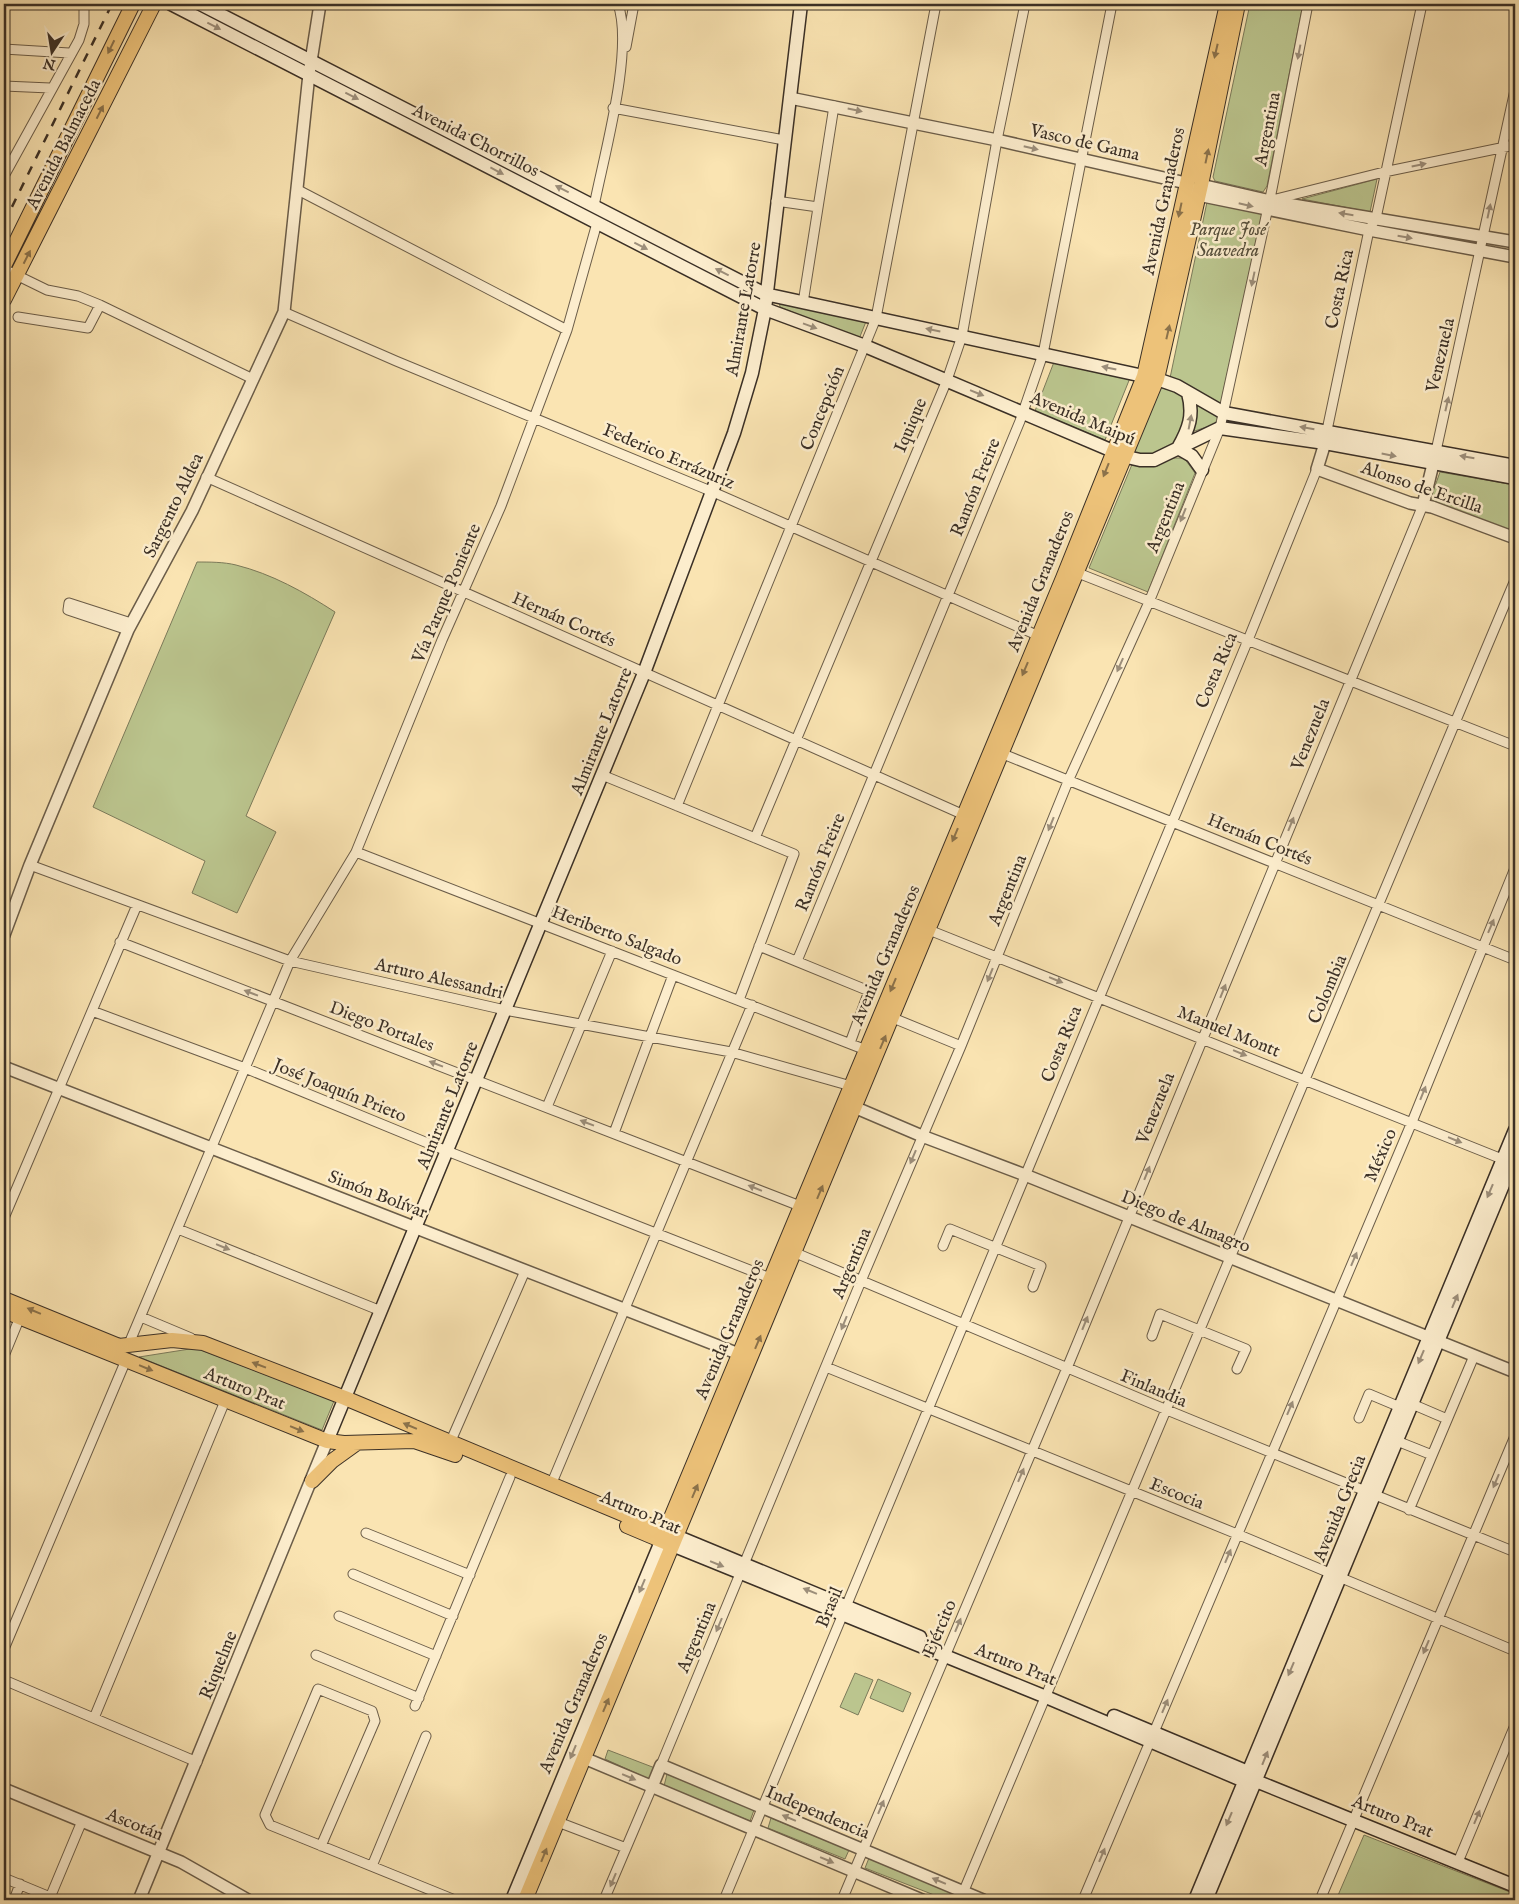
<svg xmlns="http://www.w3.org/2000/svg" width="1519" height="1904" font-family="'IM FELL English',serif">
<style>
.green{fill:#bbc58e;stroke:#7b7a5a}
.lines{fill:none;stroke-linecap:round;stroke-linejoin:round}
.minor-casing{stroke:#6b5d49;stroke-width:11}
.tertiary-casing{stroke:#6b5d49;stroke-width:14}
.secondary-casing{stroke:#3b3026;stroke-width:15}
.primary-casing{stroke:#3b3026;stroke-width:16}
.minor{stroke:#fcedcd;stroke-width:9}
.tertiary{stroke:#fcedcd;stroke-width:11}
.secondary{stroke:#fcedcd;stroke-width:12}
.primary{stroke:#edc279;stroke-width:14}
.rail{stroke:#3b3026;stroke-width:2.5;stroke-dasharray:9 9;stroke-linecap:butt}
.oneway{fill:#9c8e7a}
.oneway2{fill:#8b724b}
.labels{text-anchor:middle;stroke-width:5;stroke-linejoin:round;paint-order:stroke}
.street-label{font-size:18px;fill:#3b3026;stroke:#fcedcd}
.park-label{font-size:18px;font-style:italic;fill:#554e3b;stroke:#fcedcd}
</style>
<rect width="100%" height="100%" fill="#fae4b2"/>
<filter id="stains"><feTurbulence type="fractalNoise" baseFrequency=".004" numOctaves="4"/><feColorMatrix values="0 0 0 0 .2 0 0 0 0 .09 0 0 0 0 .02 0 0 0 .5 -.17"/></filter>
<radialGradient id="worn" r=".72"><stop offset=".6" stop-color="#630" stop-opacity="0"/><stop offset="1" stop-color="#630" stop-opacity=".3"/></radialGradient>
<path class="green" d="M1250,4H1303L1267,186L1263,192L1215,181L1213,177Z
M1377,179L1370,212L1302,199Z
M1207,202L1262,214L1221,402L1216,405L1170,378Z
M779,300L867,319L859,339L780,307Z
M1054,362L1130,378L1105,440L1035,411Z
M1159,387L1176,392L1184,398C1185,405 1187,415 1186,421C1178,448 1159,458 1132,453Z
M1193,403L1217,415L1218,423L1189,433Z
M1173,458H1184L1195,473L1148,592L1089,568L1133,462H1163Z
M1440,472L1515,485V537L1429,503Z
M197,562C210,562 224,562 236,565C272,574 304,592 335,612L246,816L276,832L237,913L192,893L205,861L93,807Z
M196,1348L334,1401L322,1430L139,1357Z
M855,1673L873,1680L858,1715L840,1707Z
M878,1679L911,1693L903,1712L870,1698Z
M608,1750L655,1768L649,1779L605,1759Z
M667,1774L754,1810L750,1821L664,1786Z
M771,1818L849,1850L845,1859L768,1828Z
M1364,1835L1515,1894V1900H1336Z
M869,1858L951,1892L947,1900L865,1868Z"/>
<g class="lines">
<g class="minor-casing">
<path id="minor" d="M626,47L634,4
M4,49L69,53
M4,86L50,88
M613,108L784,140
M4,176L79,40L84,24V4
M298,190L567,330
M1272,200L1384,172L1515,145
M776,201L818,207
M594,206C604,155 634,50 618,4
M4,269L47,290L78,296L100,305L253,379
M803,303L834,106
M284,312L396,361L713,492L1039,636
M18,317L88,328L100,305
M1326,435L1369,230L1376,218L1422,4
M1436,451L1515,90
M206,477L964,815
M1078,573L1515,746
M128,630L68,610L69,603L131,623
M998,752L1515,960
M602,775L794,854L739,1000
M677,806L876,318L936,4
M755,838L947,380L962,336L997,140L1025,4
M356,852L866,1050
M30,865L290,961L505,1010L731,1052L851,1086
M929,930L1507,1161
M120,942L800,1206
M759,946L869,991L850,1043
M797,961L1020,421L1043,354L1112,4
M92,1011L245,1068L447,1151L770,1278
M893,1018L961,1046
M547,1107L612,951
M614,1133L673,975
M4,1218L137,905
M178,1229L381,1311
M943,1246L950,1229L1041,1266L1033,1287
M791,1251L1167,1410L1515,1552
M141,1317L191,1338
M1152,1336L1160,1314L1246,1349L1237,1369
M128,1346L290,961L356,852L442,640L501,506L567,330L597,223
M4,1356L20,1317
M826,1367L1237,1534L1515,1651
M1412,1404L1447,1419
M1359,1418L1369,1394L1400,1407
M1397,1441L1432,1455
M450,1443L525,1271
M551,1485L752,1005
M1409,1510L1474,1356
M366,1533L470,1575
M353,1574L453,1616
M339,1616L436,1656
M4,1649L126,1360
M316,1655L419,1698
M4,1680L197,1762
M415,1706L510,1477
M94,1718L225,1401
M661,1765L861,1281L961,1046L1069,779L1149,602L1220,428L1272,189L1308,4
M558,1822L626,1848
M321,1846L375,1721L372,1711L318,1689L265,1815L270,1825L455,1900
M1458,1862L1515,1725
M372,1866L426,1736
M4,1878L50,1897
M14,1900L20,1884
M49,1900L82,1821
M604,1900L652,1787
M724,1900L1248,640L1317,469
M842,1900L1067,1368L1423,505
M960,1900L1515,580
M1083,1900L1412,1122L1515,868
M1320,1900L1515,1436"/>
</g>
<g class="tertiary-casing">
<path id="tertiary" d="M790,98L997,140L1186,183L1198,195L1369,230L1515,257
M1201,185L1275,202L1515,242
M1325,443L1317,469L1410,503L1432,507L1515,538
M1423,505L1435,456
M4,935L30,865L128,630L192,511L284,312L309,74L320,4
M4,1067L739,1354
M847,1104L922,1136L1025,1175L1515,1372
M584,1758L922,1900
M652,1787L661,1765L983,1900
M4,1789L181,1862L248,1900
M139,1900L327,1441"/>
</g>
<g class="secondary-casing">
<path id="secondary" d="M171,4L765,309L865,346L1127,457L1140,460H1154L1220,428L1325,443L1515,478
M200,4L765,294L1157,379L1177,386L1224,413L1515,466
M1178,448C1189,429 1194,415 1188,393
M1178,448L1192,456L1202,470
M327,1441L644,673L734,433L752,373L765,309L801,4
M676,1536L920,1637
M672,1545L1046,1697L1244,1781H1256L1515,1886
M1114,1716L1248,1772L1253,1777
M512,1900L665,1532
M1195,1900L1515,1130
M1206,1900L1515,1156"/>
</g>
<g class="primary-casing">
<path id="primary" d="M4,266L133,4
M4,300L154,4
M4,1299L119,1346L172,1340L203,1343L345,1398L673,1535
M4,1311L327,1441L344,1443L414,1441L455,1455
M312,1481L332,1461L357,1443
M627,1526L672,1545
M665,1532L1063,578L1144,376L1227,4
M525,1900L1157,379L1201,185L1238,4"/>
</g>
<use href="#minor" class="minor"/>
<use href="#tertiary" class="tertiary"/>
<use href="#secondary" class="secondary"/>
<use href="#primary" class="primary"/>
<path class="rail" d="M4,223L112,4"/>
</g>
<defs><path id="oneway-solid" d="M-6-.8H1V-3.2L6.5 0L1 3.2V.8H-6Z" transform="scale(1.25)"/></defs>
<g class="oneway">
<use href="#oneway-solid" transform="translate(214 26) rotate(27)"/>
<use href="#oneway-solid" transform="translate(1299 52) rotate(101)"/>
<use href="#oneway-solid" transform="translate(352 96) rotate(27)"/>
<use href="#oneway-solid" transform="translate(855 110) rotate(12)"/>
<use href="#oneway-solid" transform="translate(1031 148) rotate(13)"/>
<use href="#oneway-solid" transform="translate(1419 165) rotate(-12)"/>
<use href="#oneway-solid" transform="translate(497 171) rotate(28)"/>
<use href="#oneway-solid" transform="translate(562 189) rotate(-153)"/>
<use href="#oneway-solid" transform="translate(1246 205) rotate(13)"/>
<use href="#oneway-solid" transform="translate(1489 211) rotate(-78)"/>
<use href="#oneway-solid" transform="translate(1346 214) rotate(-171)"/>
<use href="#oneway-solid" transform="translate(1405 237) rotate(10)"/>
<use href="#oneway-solid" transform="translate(641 246) rotate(27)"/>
<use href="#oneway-solid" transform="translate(722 272) rotate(-153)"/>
<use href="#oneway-solid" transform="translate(1253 279) rotate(102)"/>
<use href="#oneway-solid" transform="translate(810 326) rotate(20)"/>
<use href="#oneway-solid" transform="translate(933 330) rotate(-168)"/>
<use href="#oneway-solid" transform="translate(1109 368) rotate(-168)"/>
<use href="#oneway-solid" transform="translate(977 393) rotate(22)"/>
<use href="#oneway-solid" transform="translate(1447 404) rotate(-77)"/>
<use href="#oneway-solid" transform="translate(1190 422) rotate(-79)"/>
<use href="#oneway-solid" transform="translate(1307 428) rotate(-170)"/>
<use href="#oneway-solid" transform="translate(1389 455) rotate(11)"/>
<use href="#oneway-solid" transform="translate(1467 457) rotate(-170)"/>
<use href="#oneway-solid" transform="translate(1183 515) rotate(112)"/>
<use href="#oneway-solid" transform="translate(1120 665) rotate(114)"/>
<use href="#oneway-solid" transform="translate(1051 824) rotate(112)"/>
<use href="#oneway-solid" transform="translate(1291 824) rotate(-68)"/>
<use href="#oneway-solid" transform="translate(1491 926) rotate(-67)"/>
<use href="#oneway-solid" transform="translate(990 975) rotate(112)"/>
<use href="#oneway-solid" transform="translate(1056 980) rotate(22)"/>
<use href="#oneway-solid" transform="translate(1223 991) rotate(-68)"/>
<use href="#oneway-solid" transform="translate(251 993) rotate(-159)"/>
<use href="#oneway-solid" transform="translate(1240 1053) rotate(22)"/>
<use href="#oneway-solid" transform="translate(436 1064) rotate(-159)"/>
<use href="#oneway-solid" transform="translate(1423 1093) rotate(-68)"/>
<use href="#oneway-solid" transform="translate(587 1123) rotate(-159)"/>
<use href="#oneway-solid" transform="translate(1455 1140) rotate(22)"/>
<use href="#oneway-solid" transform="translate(913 1157) rotate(113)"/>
<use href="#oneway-solid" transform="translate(1147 1173) rotate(-68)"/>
<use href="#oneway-solid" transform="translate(755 1188) rotate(-158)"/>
<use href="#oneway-solid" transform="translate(1490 1191) rotate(113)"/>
<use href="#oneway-solid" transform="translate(223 1247) rotate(22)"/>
<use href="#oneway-solid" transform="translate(1354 1259) rotate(-67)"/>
<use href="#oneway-solid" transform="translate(1455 1301) rotate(-67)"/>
<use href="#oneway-solid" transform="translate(844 1323) rotate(112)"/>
<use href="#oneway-solid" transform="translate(1085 1323) rotate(-68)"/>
<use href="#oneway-solid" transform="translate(1421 1357) rotate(113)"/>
<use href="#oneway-solid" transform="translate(1290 1408) rotate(-67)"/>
<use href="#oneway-solid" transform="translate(1021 1475) rotate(-67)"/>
<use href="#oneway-solid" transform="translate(1496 1481) rotate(113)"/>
<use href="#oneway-solid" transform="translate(1228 1556) rotate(-67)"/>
<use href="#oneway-solid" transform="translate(717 1564) rotate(22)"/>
<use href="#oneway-solid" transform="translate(642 1586) rotate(113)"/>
<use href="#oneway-solid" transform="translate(810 1591) rotate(-158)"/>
<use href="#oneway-solid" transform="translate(719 1625) rotate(113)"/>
<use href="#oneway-solid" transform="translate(958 1625) rotate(-67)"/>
<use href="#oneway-solid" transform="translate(1426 1647) rotate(113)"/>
<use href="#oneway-solid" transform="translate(1291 1669) rotate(113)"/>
<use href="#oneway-solid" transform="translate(1165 1706) rotate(-67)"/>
<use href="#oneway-solid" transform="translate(573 1752) rotate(113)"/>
<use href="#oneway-solid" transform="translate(1265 1758) rotate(-68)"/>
<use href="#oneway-solid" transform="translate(629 1777) rotate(23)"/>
<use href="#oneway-solid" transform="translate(881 1807) rotate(-67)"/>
<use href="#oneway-solid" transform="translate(1477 1817) rotate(-67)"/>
<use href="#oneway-solid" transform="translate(789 1818) rotate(-157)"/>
<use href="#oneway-solid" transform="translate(1229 1819) rotate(113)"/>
<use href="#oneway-solid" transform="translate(1102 1855) rotate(-67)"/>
<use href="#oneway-solid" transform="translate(827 1860) rotate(23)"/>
<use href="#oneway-solid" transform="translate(613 1880) rotate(113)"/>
<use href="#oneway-solid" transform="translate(939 1881) rotate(-157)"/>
</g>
<g class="oneway2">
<use href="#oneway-solid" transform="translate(111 47) rotate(116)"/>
<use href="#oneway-solid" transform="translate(1216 51) rotate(103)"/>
<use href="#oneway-solid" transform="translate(100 112) rotate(-63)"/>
<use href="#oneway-solid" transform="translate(1207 156) rotate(-78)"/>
<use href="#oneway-solid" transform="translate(1180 210) rotate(102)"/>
<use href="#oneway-solid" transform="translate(27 257) rotate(-63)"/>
<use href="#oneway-solid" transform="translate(1168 332) rotate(-77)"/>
<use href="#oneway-solid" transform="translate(1106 470) rotate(112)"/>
<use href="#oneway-solid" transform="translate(1025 669) rotate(113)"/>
<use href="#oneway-solid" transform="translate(955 835) rotate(113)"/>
<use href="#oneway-solid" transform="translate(893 985) rotate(113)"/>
<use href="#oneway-solid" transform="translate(883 1042) rotate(-67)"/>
<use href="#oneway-solid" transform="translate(820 1192) rotate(-67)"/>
<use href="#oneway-solid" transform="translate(34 1311) rotate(-157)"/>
<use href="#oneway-solid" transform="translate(758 1342) rotate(-67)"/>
<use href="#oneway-solid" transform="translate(259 1365) rotate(-159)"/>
<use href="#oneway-solid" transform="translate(146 1368) rotate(22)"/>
<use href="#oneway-solid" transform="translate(410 1426) rotate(-157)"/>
<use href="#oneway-solid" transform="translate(297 1429) rotate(22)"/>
<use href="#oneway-solid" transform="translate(695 1491) rotate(-67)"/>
<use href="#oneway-solid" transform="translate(606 1705) rotate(-67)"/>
<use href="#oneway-solid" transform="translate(544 1855) rotate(-68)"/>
</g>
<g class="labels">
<g class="street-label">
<text transform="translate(1267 129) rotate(-79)" y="6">Argentina</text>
<text transform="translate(476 140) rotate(27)" y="6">Avenida Chorrillos</text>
<text transform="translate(1085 142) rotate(13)" y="6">Vasco de Gama</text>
<text transform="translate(63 144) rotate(-63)" y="6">Avenida Balmaceda</text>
<text transform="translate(1163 201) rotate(-78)" y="6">Avenida Granaderos</text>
<text transform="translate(1339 289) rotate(-78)" y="6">Costa Rica</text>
<text transform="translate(743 309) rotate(-80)" y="6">Almirante Latorre</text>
<text transform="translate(1440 355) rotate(-77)" y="6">Venezuela</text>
<text transform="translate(822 408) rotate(-68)" y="6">Concepción</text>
<text transform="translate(1083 418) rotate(23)" y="6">Avenida Maipú</text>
<text transform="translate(910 425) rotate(-67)" y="6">Iquique</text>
<text transform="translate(669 456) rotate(23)" y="6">Federico Errázuriz</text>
<text transform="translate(975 487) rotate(-68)" y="6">Ramón Freire</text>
<text transform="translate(1422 487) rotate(19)" y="6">Alonso de Ercilla</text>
<text transform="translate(173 505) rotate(-64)" y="6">Sargento Aldea</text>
<text transform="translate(1165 517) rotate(-68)" y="6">Argentina</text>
<text transform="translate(1040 581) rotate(-68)" y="6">Avenida Granaderos</text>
<text transform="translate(446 593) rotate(-67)" y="6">Vía Parque Poniente</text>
<text transform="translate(564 619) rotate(24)" y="6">Hernán Cortés</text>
<text transform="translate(1216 670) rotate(-67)" y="6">Costa Rica</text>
<text transform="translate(601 731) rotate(-68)" y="6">Almirante Latorre</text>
<text transform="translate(1310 734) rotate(-68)" y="6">Venezuela</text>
<text transform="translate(1260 839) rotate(22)" y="6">Hernán Cortés</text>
<text transform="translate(820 862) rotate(-68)" y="6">Ramón Freire</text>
<text transform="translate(1007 890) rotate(-68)" y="6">Argentina</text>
<text transform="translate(617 935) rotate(21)" y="6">Heriberto Salgado</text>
<text transform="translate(885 955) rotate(-67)" y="6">Avenida Granaderos</text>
<text transform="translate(439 978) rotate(13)" y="6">Arturo Alessandri</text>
<text transform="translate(1327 989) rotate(-67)" y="6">Colombia</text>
<text transform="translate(382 1026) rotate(21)" y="6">Diego Portales</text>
<text transform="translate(1229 1031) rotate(22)" y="6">Manuel Montt</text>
<text transform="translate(1061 1044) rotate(-68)" y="6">Costa Rica</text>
<text transform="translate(340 1090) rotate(22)" y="6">José Joaquín Prieto</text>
<text transform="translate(447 1105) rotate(-68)" y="6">Almirante Latorre</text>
<text transform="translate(1155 1108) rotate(-68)" y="6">Venezuela</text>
<text transform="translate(1380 1155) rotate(-67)" y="6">México</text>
<text transform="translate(378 1194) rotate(21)" y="6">Simón Bolívar</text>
<text transform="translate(1186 1221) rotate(22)" y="6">Diego de Almagro</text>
<text transform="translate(851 1263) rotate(-67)" y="6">Argentina</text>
<text transform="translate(729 1329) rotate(-67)" y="6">Avenida Granaderos</text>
<text transform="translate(245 1388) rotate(22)" y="6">Arturo Prat</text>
<text transform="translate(1154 1388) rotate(23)" y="6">Finlandia</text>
<text transform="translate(1177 1493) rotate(22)" y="6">Escocia</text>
<text transform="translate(1339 1508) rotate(-68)" y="6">Avenida Grecia</text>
<text transform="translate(641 1512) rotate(23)" y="6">Arturo Prat</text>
<text transform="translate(829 1607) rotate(-67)" y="6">Brasil</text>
<text transform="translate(939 1628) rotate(-67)" y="6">Ejército</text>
<text transform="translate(696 1637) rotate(-67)" y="6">Argentina</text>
<text transform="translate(1016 1664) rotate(22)" y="6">Arturo Prat</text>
<text transform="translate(218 1665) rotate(-68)" y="6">Riquelme</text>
<text transform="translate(573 1703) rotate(-67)" y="6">Avenida Granaderos</text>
<text transform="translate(818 1812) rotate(23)" y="6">Independencia</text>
<text transform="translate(1393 1816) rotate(22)" y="6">Arturo Prat</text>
<text transform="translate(135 1824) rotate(22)" y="6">Ascotán</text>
</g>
<g class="park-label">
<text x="1228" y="235">Parque José<tspan x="1228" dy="21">Saavedra</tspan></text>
</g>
</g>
<rect width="1519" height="1904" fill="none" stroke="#fae4b2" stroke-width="20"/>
<rect x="5" y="5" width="1509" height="1894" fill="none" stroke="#3b3026" stroke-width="2.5"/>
<rect x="10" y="10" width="1499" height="1884" fill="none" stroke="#3b3026"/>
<g transform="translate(52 52) rotate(192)" stroke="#fcedcd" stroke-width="4" paint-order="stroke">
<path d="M0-4L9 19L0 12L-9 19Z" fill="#3b3026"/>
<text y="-8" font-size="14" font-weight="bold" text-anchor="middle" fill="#3b3026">N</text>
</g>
<rect width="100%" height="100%" filter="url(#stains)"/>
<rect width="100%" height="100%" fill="url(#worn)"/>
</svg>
